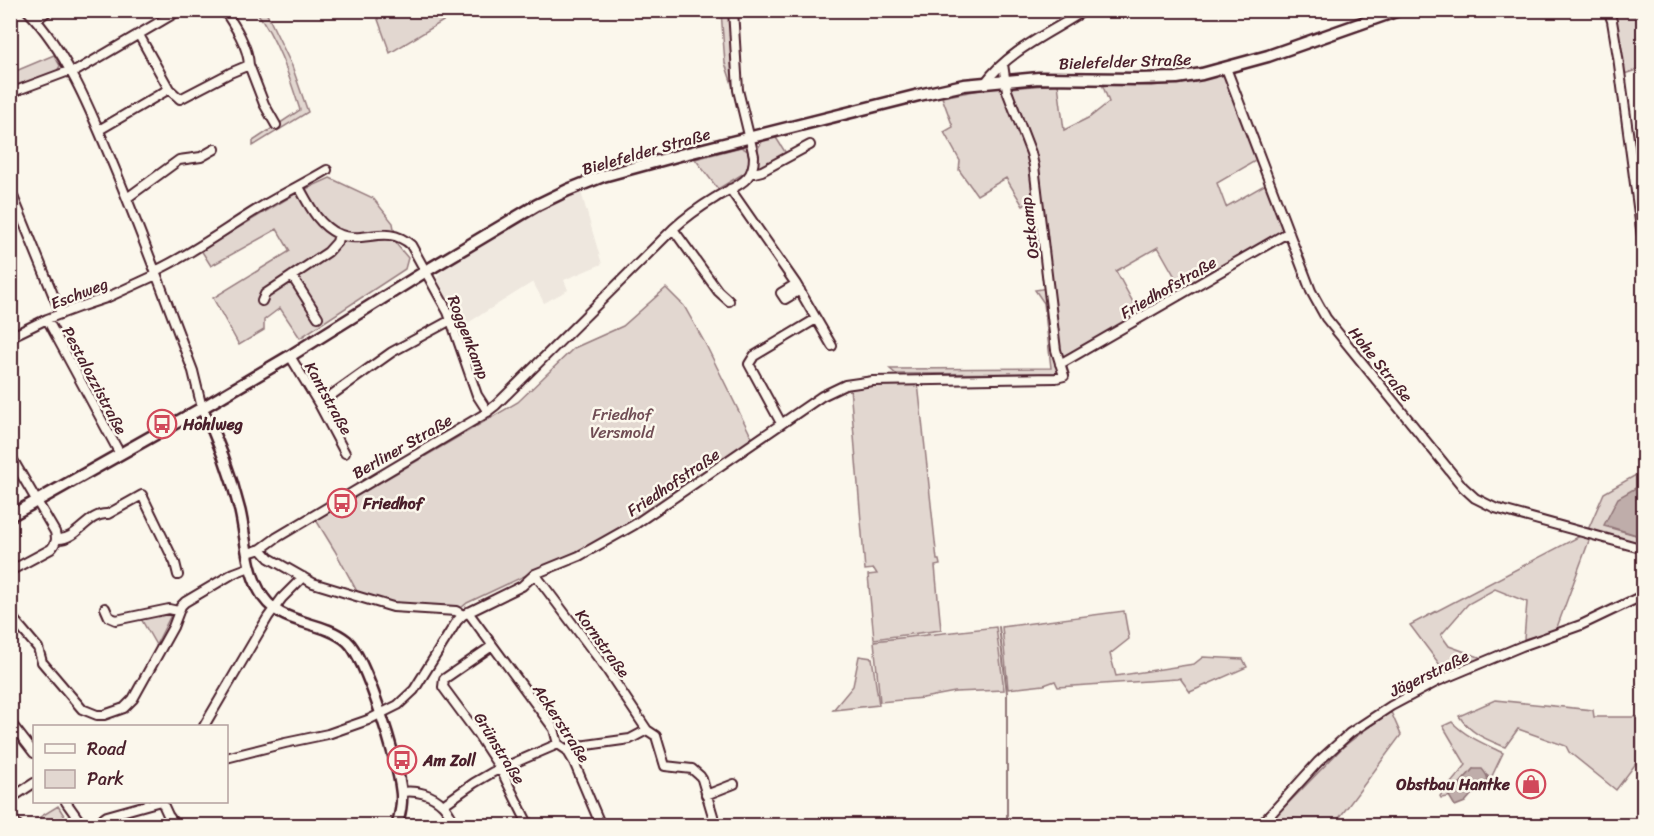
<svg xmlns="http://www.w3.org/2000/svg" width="1654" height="836" font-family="Sriracha,sans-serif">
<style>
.built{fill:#eee7de}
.green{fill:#e2d7d0;stroke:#967b7e;stroke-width:1.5}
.water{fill:#bfadaa;stroke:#907477;stroke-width:1.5}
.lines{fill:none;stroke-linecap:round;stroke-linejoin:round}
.stream{stroke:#907477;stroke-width:2}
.minor-casing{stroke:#4a1f2b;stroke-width:12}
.tertiary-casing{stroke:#4a1f2b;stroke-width:14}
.secondary-casing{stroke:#4a1f2b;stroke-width:15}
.minor{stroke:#fbf7ec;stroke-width:8}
.tertiary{stroke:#fbf7ec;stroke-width:9}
.secondary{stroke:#fbf7ec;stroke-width:10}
.labels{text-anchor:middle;stroke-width:5;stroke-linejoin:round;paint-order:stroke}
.street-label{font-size:16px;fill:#4a1f2b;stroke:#fbf7ec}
.park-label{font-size:16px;fill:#704d54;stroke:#fbf7ec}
.poi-label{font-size:16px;font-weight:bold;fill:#4a1f2b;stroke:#fbf7ec;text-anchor:start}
</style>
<rect width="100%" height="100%" fill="#fbf7ec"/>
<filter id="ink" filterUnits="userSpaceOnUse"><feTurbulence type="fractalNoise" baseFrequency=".0167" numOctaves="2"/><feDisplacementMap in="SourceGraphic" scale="12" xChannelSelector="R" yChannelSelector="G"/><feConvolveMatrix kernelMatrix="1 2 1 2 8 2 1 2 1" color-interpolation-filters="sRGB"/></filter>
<g filter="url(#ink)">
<path class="built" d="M581,192L602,264L564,280L568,290L544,303L533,282L463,326L437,279L441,271L534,214Z"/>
<path class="green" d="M256,11H265L268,16L292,66L308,112L253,146V141L300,110C289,76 278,40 256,11Z
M375,11V10L460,11L390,53Z
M721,11H730L733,87L725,63Z
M1611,11H1643V68L1624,74Z
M54,55L60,66L57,71L11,90V73Z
M1224,75L1257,160L1217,183L1226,207L1266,184L1283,228L1279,234L1183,291L1158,247L1116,271L1140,315L1066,358L1061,354L1040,176L1033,149L1009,88L1058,84L1064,130L1090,117L1109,102L1102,84L1152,86L1195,81Z
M996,87L1003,88L1028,152L1037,198L1023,206L1006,178L977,195L959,170L960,161L944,132L953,127L942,97Z
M775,136L787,155L762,168L757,166L759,159L758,148L763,140Z
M741,147L748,151L749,161L746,172L718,189L695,159Z
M330,178L373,198L393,223L397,245L408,258L405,269L300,338L280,308L264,320V330L239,345L213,298L290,251L277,229L211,266L201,250L295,194Z
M666,288L684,306L706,345L753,440L632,523L607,537L467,603L461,608H452L402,605L359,595L335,551L316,520L518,402L574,348L623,326Z
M1047,288L1058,373L896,374L890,369L1051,368L1044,303L1035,290Z
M918,383L937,560H939L940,565L935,566L941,630L874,639L868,575L877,574L874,569L865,570L850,387L876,385Z
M1643,471V486H1639L1604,526L1643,537V547L1587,532L1604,493Z
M1580,536L1590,538L1556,630L1524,639L1527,602L1495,589L1468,604L1441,635L1449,646L1482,658L1446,673L1410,625Z
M1124,611L1129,639L1110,654L1116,676L1194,664L1203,657L1243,659L1247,667L1190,692L1180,678L1177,679L1058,687L1055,681L1044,685L1008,689L1002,627Z
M166,612L170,614V617L156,645L140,617Z
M996,627L1004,690L955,692L923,698L880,702L874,641Z
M859,656L872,658L879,705L833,710L853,686Z
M1495,700L1593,710L1594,717H1643V754L1616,790L1569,752L1566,746L1518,729L1505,747C1486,739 1471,734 1459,716Z
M1391,712L1401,735L1334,825H1267L1343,747L1365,730Z
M1452,722C1466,737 1485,744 1503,753L1492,776L1496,788L1488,782V776L1473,769L1448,797L1441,798L1440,796L1466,765L1443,726Z
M58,806L70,825H27Z"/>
<path class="water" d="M1639,486H1643V537L1604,525L1618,498Z
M1473,769H1482C1489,777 1489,780 1484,791L1472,794L1465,802L1455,806L1449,796Z"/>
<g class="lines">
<path class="stream" d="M999,627L1007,693V826"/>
<g class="minor-casing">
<path id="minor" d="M27,10C67,52 90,109 112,162C138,224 161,287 185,350L193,371L202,408
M1608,10L1612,21L1618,57L1643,244L1644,271
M36,20L49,10
M139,35L169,89L180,99L230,73L249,65C248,46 235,26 224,10
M249,65L264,104L276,125
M1226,68L1311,291L1326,318L1463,487L1475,498L1495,508L1644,549
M985,83C1010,49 1051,33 1085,10
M10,93L69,71H76L180,10
M99,130L169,89
M751,172L754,173L762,171L810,145
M299,187C309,205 318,225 338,234C364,245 386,223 411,245L448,312L477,395L488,412
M10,189L61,314
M730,189L796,284L832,346
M127,198L179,160L201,157L215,149
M673,229L718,291L729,301
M155,271C194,253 229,226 266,204C286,192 307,182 327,170
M292,276L318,317
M796,284L781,293L785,299L800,290
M262,301L265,294L328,252L337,242L339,234
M47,319L120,454
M10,337L47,319L79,307L106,298L156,275
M290,356L319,404L345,453
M1060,364L1289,232
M319,404L392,352L451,320
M781,423L749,364L754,356L816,319
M10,455L55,532C57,540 56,543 51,549L10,571
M57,539C77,541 88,512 108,514L142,495L175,563L178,575
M261,549L269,558L313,583L356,596L393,607L456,611L463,615
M248,553L261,549L276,538L483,415L496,405L673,229C686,217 700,207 715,198C725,191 739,187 747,178C753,172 754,164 754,156L738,90L733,10
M535,574L605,667L647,730
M105,608L109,617L116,620L169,609L178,611
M468,612L554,729L558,744L567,750L574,762L601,826
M10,615L38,648L42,662L82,709L97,715H104L124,708L133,699L173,627L181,606L185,602L234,573L250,567
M492,646L444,679L443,687L477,733L500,768L529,826
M10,722L34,753
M204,726L268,617L282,598L303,577
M567,750L572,747L630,739L647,730L656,736L665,766L692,769L700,776L702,779L716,826
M226,758L285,743L328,734L368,720L398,705L414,690L457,621L463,615L522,586L535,574L579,556L634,525L822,396L845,385L873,381L1056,378L1064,376L1056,350L1034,166L1031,153L1007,91L1003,64
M402,792C416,790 432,794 443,805C448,810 452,819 456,826
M706,795L734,784
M10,799L34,783
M66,802L83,826
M162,802L168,815L176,826
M443,805L474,783L493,772L558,744
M10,815L18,826
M93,826L107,816L157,802
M1260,826L1318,762L1350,733L1391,706L1438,681L1522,646L1581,625L1644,595"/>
</g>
<g class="tertiary-casing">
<path id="tertiary" d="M202,408C219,441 231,475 240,511C246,537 246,566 259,590C277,627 319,618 347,641C366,658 398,762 401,790C403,802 400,814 397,826"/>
</g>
<g class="secondary-casing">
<path id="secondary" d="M10,516L202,408L290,356L426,271L537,205L568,190L603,176L680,155L919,95L964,85L1039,78L1138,79L1177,78L1202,74L1268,56L1399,10"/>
</g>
<use href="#minor" class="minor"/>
<use href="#tertiary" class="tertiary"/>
<use href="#secondary" class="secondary"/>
</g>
</g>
<defs>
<g id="bus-ring" transform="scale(1.5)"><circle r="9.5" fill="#fbf7ec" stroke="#d1495b" stroke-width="1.5"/><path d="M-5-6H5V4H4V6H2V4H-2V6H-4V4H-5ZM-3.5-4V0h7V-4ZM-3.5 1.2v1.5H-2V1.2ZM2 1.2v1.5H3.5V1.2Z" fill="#d1495b"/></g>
<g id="shop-ring" transform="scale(1.5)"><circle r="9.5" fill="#fbf7ec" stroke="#d1495b" stroke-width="1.5"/><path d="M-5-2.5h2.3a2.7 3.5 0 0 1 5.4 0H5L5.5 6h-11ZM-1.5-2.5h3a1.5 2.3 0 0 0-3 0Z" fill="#d1495b"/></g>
</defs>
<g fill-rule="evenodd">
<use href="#bus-ring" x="162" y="424"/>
<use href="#bus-ring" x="342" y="503"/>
<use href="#bus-ring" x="402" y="760"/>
<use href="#shop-ring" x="1531" y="784"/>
</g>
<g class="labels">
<g class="street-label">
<text transform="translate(1125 61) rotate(-2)" y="6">Bielefelder Straße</text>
<text transform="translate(646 151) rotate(-16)" y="6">Bielefelder Straße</text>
<text transform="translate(1029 228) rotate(-97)" y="6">Ostkamp</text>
<text transform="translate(1168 287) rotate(-30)" y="6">Friedhofstraße</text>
<text transform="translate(79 293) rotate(-21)" y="6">Eschweg</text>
<text transform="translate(469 337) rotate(69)" y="6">Roggenkamp</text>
<text transform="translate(1381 364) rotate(51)" y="6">Hohe Straße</text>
<text transform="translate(95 380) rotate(62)" y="6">Pestalozzistraße</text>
<text transform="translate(329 398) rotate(61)" y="6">Kantstraße</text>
<text transform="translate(402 446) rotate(-30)" y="6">Berliner Straße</text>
<text transform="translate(673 482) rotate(-34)" y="6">Friedhofstraße</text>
<text transform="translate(603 643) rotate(54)" y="6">Kornstraße</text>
<text transform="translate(1429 673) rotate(-26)" y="6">Jägerstraße</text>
<text transform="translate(562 723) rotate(57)" y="6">Ackerstraße</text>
<text transform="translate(500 748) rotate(58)" y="6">Grünstraße</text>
</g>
<g class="park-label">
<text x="622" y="420">Friedhof<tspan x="622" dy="18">Versmold</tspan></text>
</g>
<g class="poi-label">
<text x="183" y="430">Hohlweg</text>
<text x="363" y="509">Friedhof</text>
<text x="423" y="766">Am Zoll</text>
<text x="1510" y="790" text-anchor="end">Obstbau Hantke</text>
</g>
</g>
<rect width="1654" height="836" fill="none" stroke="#fbf7ec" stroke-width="36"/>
<rect x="18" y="18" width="1618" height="800" fill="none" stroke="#4a1f2b" stroke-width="2" filter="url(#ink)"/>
<rect x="33" y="725" width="195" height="78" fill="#fbf7ec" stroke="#b4a19f" stroke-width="1.5"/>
<rect x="45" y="744" width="30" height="9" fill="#fbf7ec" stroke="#b4a19f" stroke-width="1.5"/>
<text x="87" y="755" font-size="18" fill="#4a1f2b">Road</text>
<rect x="45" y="770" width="30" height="18" fill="#e2d7d0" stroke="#b4a19f" stroke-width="1.5"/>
<text x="87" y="785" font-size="18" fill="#4a1f2b">Park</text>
</svg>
